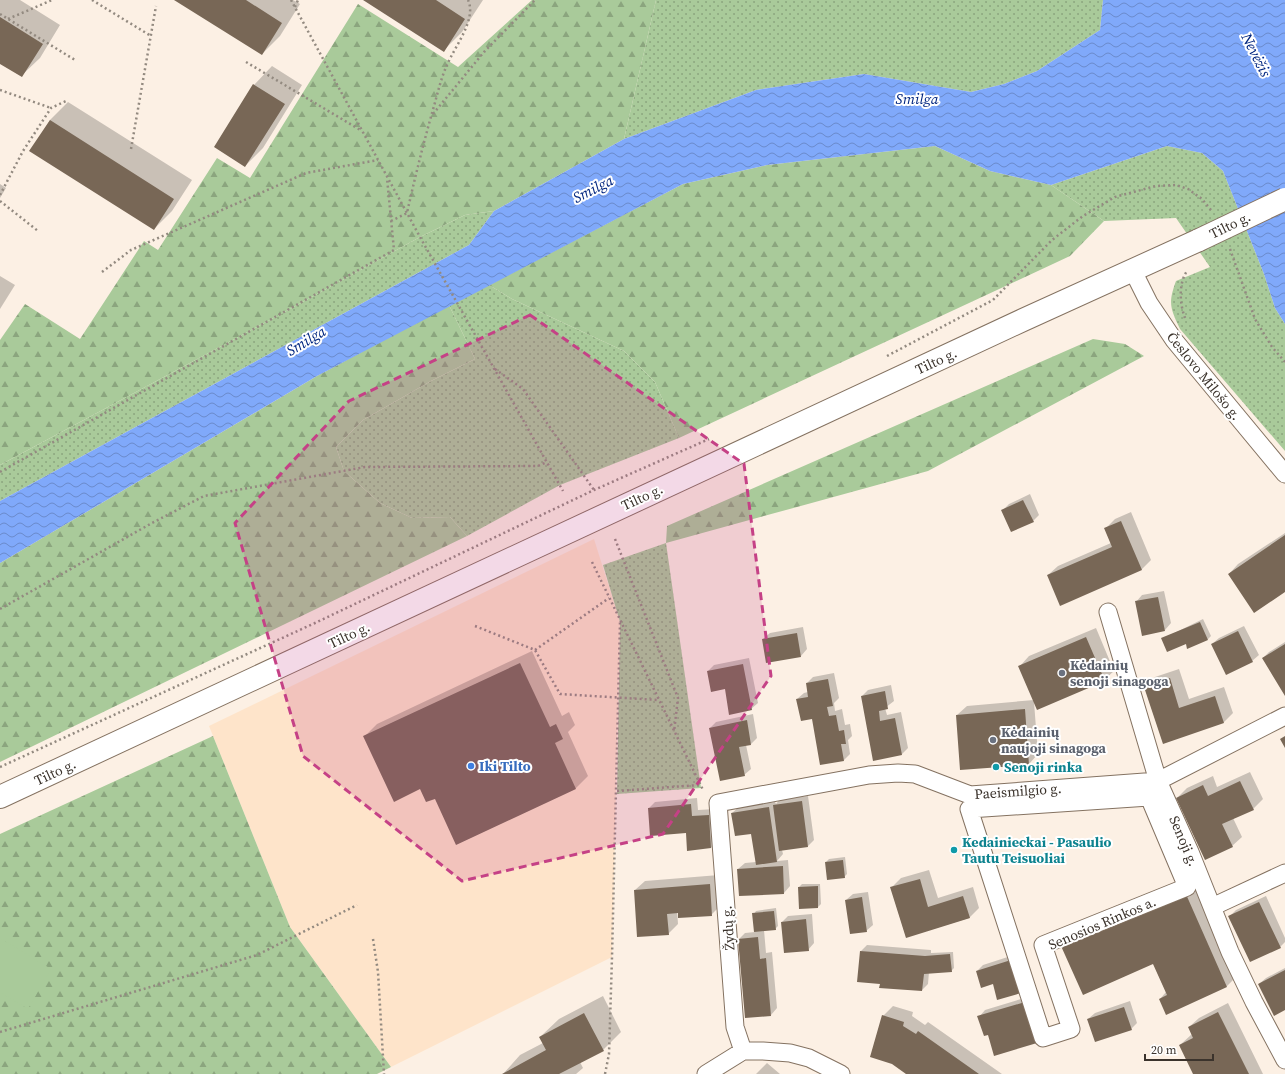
<svg xmlns="http://www.w3.org/2000/svg" width="1285" height="1074" font-family="'Source Serif 4',serif">
<style>
.built{fill:#fee4ca}
.grass{fill:url(#grass-dots)}
.forest{fill:url(#forest-firs)}
.garden{fill:#a9ca9a}
.water{fill:url(#water-waves)}
.shadow{fill:#0003}
.building{fill:#786756}
.lines{fill:none;stroke-linecap:round;stroke-linejoin:round}
.street-casing{stroke:#847261;stroke-width:19}
.secondary-casing{stroke:#847261;stroke-width:24}
.path{stroke:#938a80;stroke-width:2.5;stroke-dasharray:2 3;stroke-linecap:butt}
.street{stroke:#fff;stroke-width:17}
.secondary{stroke:#fff;stroke-width:22}
.secondary-bridge-casing{stroke:#847261;stroke-width:24;stroke-linecap:butt}
.secondary-bridge{stroke:#fff;stroke-width:22}
.marked{fill:#c54186;fill-opacity:0.2;stroke:#c54186;stroke-width:3;stroke-dasharray:8 5;stroke-linejoin:round}
.worship-dot{fill:#6b7280;stroke:#fff;stroke-width:1.5}
.shop-dot{fill:#3f7fe0;stroke:#fff;stroke-width:1.5}
.culture-dot{fill:#0f9aa8;stroke:#fff;stroke-width:1.5}
.labels{text-anchor:middle;stroke-width:4;stroke-linejoin:round;paint-order:stroke}
.street-label{font-size:14px;fill:#3b332c;stroke:#fff}
.worship-label{font-size:14px;font-weight:bold;fill:#5b616d;stroke:#fff;text-anchor:start}
.shop-label{font-size:14px;font-weight:bold;fill:#366cbe;stroke:#fff;text-anchor:start}
.culture-label{font-size:14px;font-weight:bold;fill:#0d838f;stroke:#fff;text-anchor:start}
.water-label{font-size:15px;font-style:italic;fill:#01257f;stroke:#fff}
</style>
<defs>
<pattern id="grass-dots" width="8" height="8" patternUnits="userSpaceOnUse"><rect width="8" height="8" fill="#a9ca9a"/><path d="M2 2h.1M6 6h.1" fill="none" stroke="#8ba57e" stroke-width="1.8" stroke-linecap="round"/></pattern>
<pattern id="forest-firs" width="22" height="20" patternUnits="userSpaceOnUse"><rect width="22" height="20" fill="#a9ca9a"/><path d="M5 1l3.5 6h-7zM16 11l3.5 6h-7z" fill="#8ba57e"/></pattern>
<pattern id="water-waves" width="16" height="10" patternUnits="userSpaceOnUse"><rect width="16" height="10" fill="#80a9fa"/><path d="M0 5q4-4 8 0t8 0" fill="none" stroke="#6a8acb"/></pattern>
</defs>
<rect width="100%" height="100%" fill="#fcf0e4"/>
<path class="built" d="M594,539L620,622L612,957L391,1067L290,927L209,726Z"/>
<path class="grass" d="M656,0H1103L1100,30L1037,71L1004,84L971,92L864,74L756,90L624,139Z
M1167,146L1202,153L1223,171L1264,274L1275,308L1285,324V451L1180,329C1170,308 1168,303 1176,281L1210,267L1176,218L1104,221L1051,185Z
M494,211L469,245L0,501V465L281,314L420,237L465,215Z
M489,285L512,299L624,351L655,382L679,438L560,485L467,536L450,517L412,518L380,503L344,471L336,447L363,420L431,381L475,359L449,305Z
M666,543L701,788L617,794L620,622L603,565Z"/>
<path class="forest" d="M532,0H656L624,139L494,211L465,215L420,237L281,314L0,465V340L25,304L80,339L144,241L158,250L217,158L250,178L358,4L458,67Z
M935,146L990,171L1051,185L1104,221L1070,256L679,438L655,382L624,351L512,299L489,285L683,184L767,165Z
M449,305L475,359L431,381L363,420L336,447L344,471L380,503L412,518L450,517L467,536L0,762V563L317,376Z
M1093,339L1125,344L1144,356L928,471L666,543L667,526Z
M213,736L290,927L391,1067L377,1074H0V834Z"/>
<path class="garden" d="M0,938L51,969L28,1009L0,992Z"/>
<path class="water" d="M1103,0H1285V324L1275,308L1264,274L1223,171L1202,153L1167,146L1051,185L990,171L935,146L767,165L683,184L317,376L0,563V501L469,245L494,211L624,139L756,90L864,74L971,92L1004,84L1037,71L1100,30Z"/>
<path class="shadow" d="M0,0H20L60,25L40,58L21,76L0,63Z
M176,0H293L300,4L280,36L262,54Z
M365,0H483L462,32L444,50Z
M272,66L302,85L263,148L245,166L215,147L254,85Z
M68,102L192,180L172,211L154,229L31,151L50,120Z
M0,184L6,188L0,198Z
M0,276L15,285L0,309Z
M1030,494L1039,515L1033,521L1003,510L1009,504Z
M1131,512L1151,560L1141,570L1048,575L1058,566L1111,543L1105,529L1115,519Z
M1285,533V590L1229,574L1238,564Z
M1164,591L1171,623L1165,630L1136,602L1142,595Z
M1203,619L1211,636L1208,639L1188,647L1186,642L1162,639Z
M1244,626L1259,655L1252,661L1212,644L1219,638Z
M803,627L807,649L801,656L763,639L770,633Z
M1096,628L1114,671L1104,680L1034,702L1038,754L1029,764L957,715L967,706L1034,700L1020,666L1029,656Z
M1285,642V694L1263,658L1269,652Z
M532,651L562,716L569,712L575,725L568,732L588,776L576,788L457,844L435,797L421,788L365,736L377,724Z
M749,658L758,703L751,709L708,671L714,665Z
M1179,669L1189,699L1224,687L1233,713L1224,722L1164,743L1145,687L1155,677Z
M834,673L839,698L834,703L835,711L842,709L845,725L850,724L852,736L848,740L850,754L844,760L821,764L813,718L797,699L804,693L808,692L807,683L813,677Z
M891,685L894,701L885,708L887,715L901,712L908,748L902,754L874,760L862,696L868,690Z
M753,714L757,738L751,744L746,745L751,769L744,775L710,728L716,722Z
M1250,772L1263,799L1253,809L1233,818L1242,837L1232,846L1177,798L1187,788L1213,776L1217,787Z
M808,796L814,840L808,846L782,850L783,854L777,861L788,860L790,886L784,893L738,869L745,863L756,862L752,833L732,813L739,807L775,802L776,804L780,799Z
M697,798L698,810L715,809L717,841L711,848L649,808L655,802Z
M845,857L847,874L844,877L826,862L829,859Z
M929,870L938,898L973,887L979,908L969,918L906,937L891,888L901,878Z
M719,875L721,905L711,915L677,910L678,924L668,934L635,890L645,881Z
M1197,880L1239,974L1227,986L1160,999L1166,992L1153,963L1084,994Z
M802,884H820L821,904L818,907L799,887Z
M868,892L873,925L866,931L846,900L853,894Z
M1266,896L1285,938V942L1280,947L1230,916L1236,910Z
M776,908L778,926L775,929L764,930L766,953L772,952L777,1008L771,1015L739,939L745,933L755,932L754,914L756,911Z
M812,914L814,943L808,950L782,922L788,916Z
M867,945L931,950V953L953,952L954,968L951,971L929,972L928,984L922,990L881,983L859,981L861,951Z
M1017,954L993,983L977,971L983,965Z
M1285,968V1009L1259,984L1266,978Z
M603,996L621,1032L603,1050L580,1062L583,1068L576,1074H503L520,1055L543,1043L540,1037L559,1019Z
M1031,996L988,1033L979,1017L985,1010Z
M1130,1001L1137,1023L1131,1029L1088,1019L1095,1013Z
M1228,1003L1263,1074H1194L1180,1045L1192,1034L1189,1027L1199,1018Z
M893,1006L913,1012L912,1016L925,1025L928,1022L1002,1074H908L883,1016Z
M767,1063L780,1074H756Z"/>
<path class="building" d="M174,0H246L282,23L262,55Z
M363,0H436L465,19L444,52Z
M0,17L43,44L22,77L0,64Z
M253,84L285,104L245,167L214,147Z
M50,120L174,199L154,230L29,151Z
M1023,500L1034,522L1011,532L1001,510Z
M1121,521L1142,570L1060,606L1047,575L1112,547L1104,528Z
M1285,535V592L1254,613L1228,574Z
M1158,597L1165,631L1142,636L1135,601Z
M1200,622L1208,640L1187,649L1186,644L1167,652L1161,638Z
M1238,631L1253,662L1226,675L1211,644Z
M797,633L801,657L766,663L762,639Z
M1086,637L1105,681L1037,710L1018,666Z
M1285,644V696L1262,658Z
M520,663L550,727L556,724L563,739L555,743L576,789L456,845L435,799L426,802L420,789L394,802L363,736Z
M743,664L752,710L729,715L725,689L711,692L707,671Z
M1170,678L1179,708L1215,696L1224,723L1163,744L1144,687Z
M828,679L833,706L827,707L829,716L836,715L839,731L844,730L846,744H841L844,761L820,765L812,719L801,721L796,699L808,697L806,683Z
M885,691L888,709L879,711L880,721L895,718L902,755L873,761L861,696Z
M1025,709L1029,765L960,770L956,715Z
M747,720L751,745L739,747L745,776L720,781L709,728Z
M1285,736V748L1280,739Z
M1240,781L1254,810L1222,824L1233,847L1205,860L1176,798L1203,785L1208,796Z
M802,801L808,847L779,851L773,805Z
M691,804L692,816L709,815L711,848L687,851L686,833L650,836L648,808Z
M769,807L777,862L756,865L751,834L735,836L731,813Z
M843,860L845,878L827,880L825,862Z
M783,866L784,894L739,896L737,869Z
M920,879L928,907L963,896L970,918L906,938L890,887Z
M710,884L712,916L678,918V913L667,914L669,935L637,937L634,890Z
M818,886V908L799,909L798,887Z
M1185,892L1227,987L1166,1015L1159,999L1167,995L1153,964L1083,995L1061,946Z
M862,897L867,932L850,934L845,900Z
M1259,902L1281,948L1250,962L1228,916Z
M774,911L776,930L754,932L752,913Z
M806,919L809,951L784,953L781,922Z
M758,937L760,959L766,958L771,1016L745,1018L738,939Z
M860,951L925,956L950,954L952,972L924,974L922,991L879,988L880,984L857,982Z
M1011,960L1021,993L997,1000L993,984L981,988L976,971Z
M1285,970V1010L1274,1016L1258,984Z
M1025,1002L1037,1043L994,1056L988,1035L984,1036L977,1016Z
M1124,1007L1132,1030L1095,1042L1087,1019Z
M1218,1012L1249,1074H1193L1179,1045L1193,1038L1188,1027Z
M584,1013L604,1051L559,1074H502L546,1050L539,1037Z
M882,1015L904,1022L903,1026L916,1034L918,1031L979,1074H906L892,1064L870,1057Z"/>
<g class="lines">
<g class="street-casing">
<path id="street" d="M1133,271L1149,303L1174,340L1285,474
M1108,612L1158,781L1190,852L1230,952L1254,1002L1285,1060
M1149,797L1187,887L1043,945L1071,1029L1043,1038L969,809Z
M1212,907L1285,873
M743,1051L735,1027L718,803L869,775L898,773L915,774L970,795L1158,781L1285,716
M706,1074L743,1051H763L790,1053L809,1058L841,1074"/>
</g>
<g class="secondary-casing">
<path id="secondary" d="M0,797L1023,320L1199,240"/>
</g>
<path class="path" d="M92,0L151,36
M291,0L420,237L563,491
M295,7L298,0
M0,14L75,60
M8,19L52,0
M246,62L362,131
M0,90L51,108
M433,114L484,52L535,0
M131,149L156,6
M0,195L23,151L51,108L66,101
M0,201L38,231
M391,221L407,213C415,177 424,141 434,106C438,92 441,78 447,65C455,46 477,19 468,0
M1230,249L1255,319L1272,347L1285,362
M102,272L131,250L306,173L378,160
M1185,318C1180,305 1178,284 1187,271
M887,356L993,300L1052,240L1083,216L1115,197L1156,186L1176,185L1188,189L1202,199L1211,210
M495,369L523,389L594,490
M0,472L394,250L387,178
M615,539L678,698L674,732
M592,562L703,790
M0,609L152,523L204,496L365,467L538,466L547,462
M475,626L535,650L560,694L658,700
M535,650L609,598
M0,767L315,623L594,490L709,439
M617,791L699,785
M373,939L378,972L384,1074
M0,1032L257,955L357,905
M605,1074L609,1054L612,957L620,622"/>
<use href="#street" class="street"/>
<use href="#secondary" class="secondary"/>
<g class="secondary-bridge-casing">
<path id="secondary-bridge" d="M1199,240L1285,199"/>
</g>
<use href="#secondary-bridge" class="secondary-bridge"/>
</g>
<path class="marked" d="M530,315L744,464L771,676L663,834L462,881L303,756L235,523L349,401Z"/>
<g class="worship-dot">
<circle cx="1062" cy="673" r="4"/>
<circle cx="993" cy="740" r="4"/>
</g>
<circle class="shop-dot" cx="471" cy="766" r="4"/>
<g class="culture-dot">
<circle cx="996" cy="767" r="4"/>
<circle cx="954" cy="850" r="4"/>
</g>
<g class="labels">
<g class="street-label">
<text transform="translate(1230 225) rotate(-26)" y="5">Tilto g.</text>
<text transform="translate(936 361) rotate(-25)" y="5">Tilto g.</text>
<text transform="translate(1204 376) rotate(51)" y="5">Česlovo Milošo g.</text>
<text transform="translate(642 497) rotate(-25)" y="5">Tilto g.</text>
<text transform="translate(349 635) rotate(-25)" y="5">Tilto g.</text>
<text transform="translate(55 772) rotate(-25)" y="5">Tilto g.</text>
<text transform="translate(1018 791) rotate(-4)" y="5">Paeismilgio g.</text>
<text transform="translate(1184 841) rotate(67)" y="5">Senoji g.</text>
<text transform="translate(1102 923) rotate(-23)" y="5">Senosios Rinkos a.</text>
<text transform="translate(728 928) rotate(-94)" y="5">Žydų g.</text>
</g>
<g class="worship-label">
<text x="1070" y="670">Kėdainių<tspan x="1070" dy="16">senoji sinagoga</tspan></text>
<text x="1001" y="737">Kėdainių<tspan x="1001" dy="16">naujoji sinagoga</tspan></text>
</g>
<g class="shop-label">
<text x="479" y="771">Iki Tilto</text>
</g>
<g class="culture-label">
<text x="1004" y="772">Senoji rinka</text>
<text x="962" y="847">Kedainieckai - Pasaulio<tspan x="962" dy="16">Tautu Teisuoliai</tspan></text>
</g>
<g class="water-label">
<text transform="translate(1256 55) rotate(63)" y="5">Nevėžis</text>
<text x="917" y="104">Smilga</text>
<text transform="translate(593 189) rotate(-27)" y="5">Smilga</text>
<text transform="translate(306 341) rotate(-31)" y="5">Smilga</text>
</g>
</g>
<path d="M1145 1054v6h68v-6" fill="none" stroke="#3b332c" stroke-width="2"/>
<text x="1151" y="1054" font-size="12" fill="#3b332c" stroke="#ffffff" stroke-width="3" paint-order="stroke">20 m</text>
</svg>
